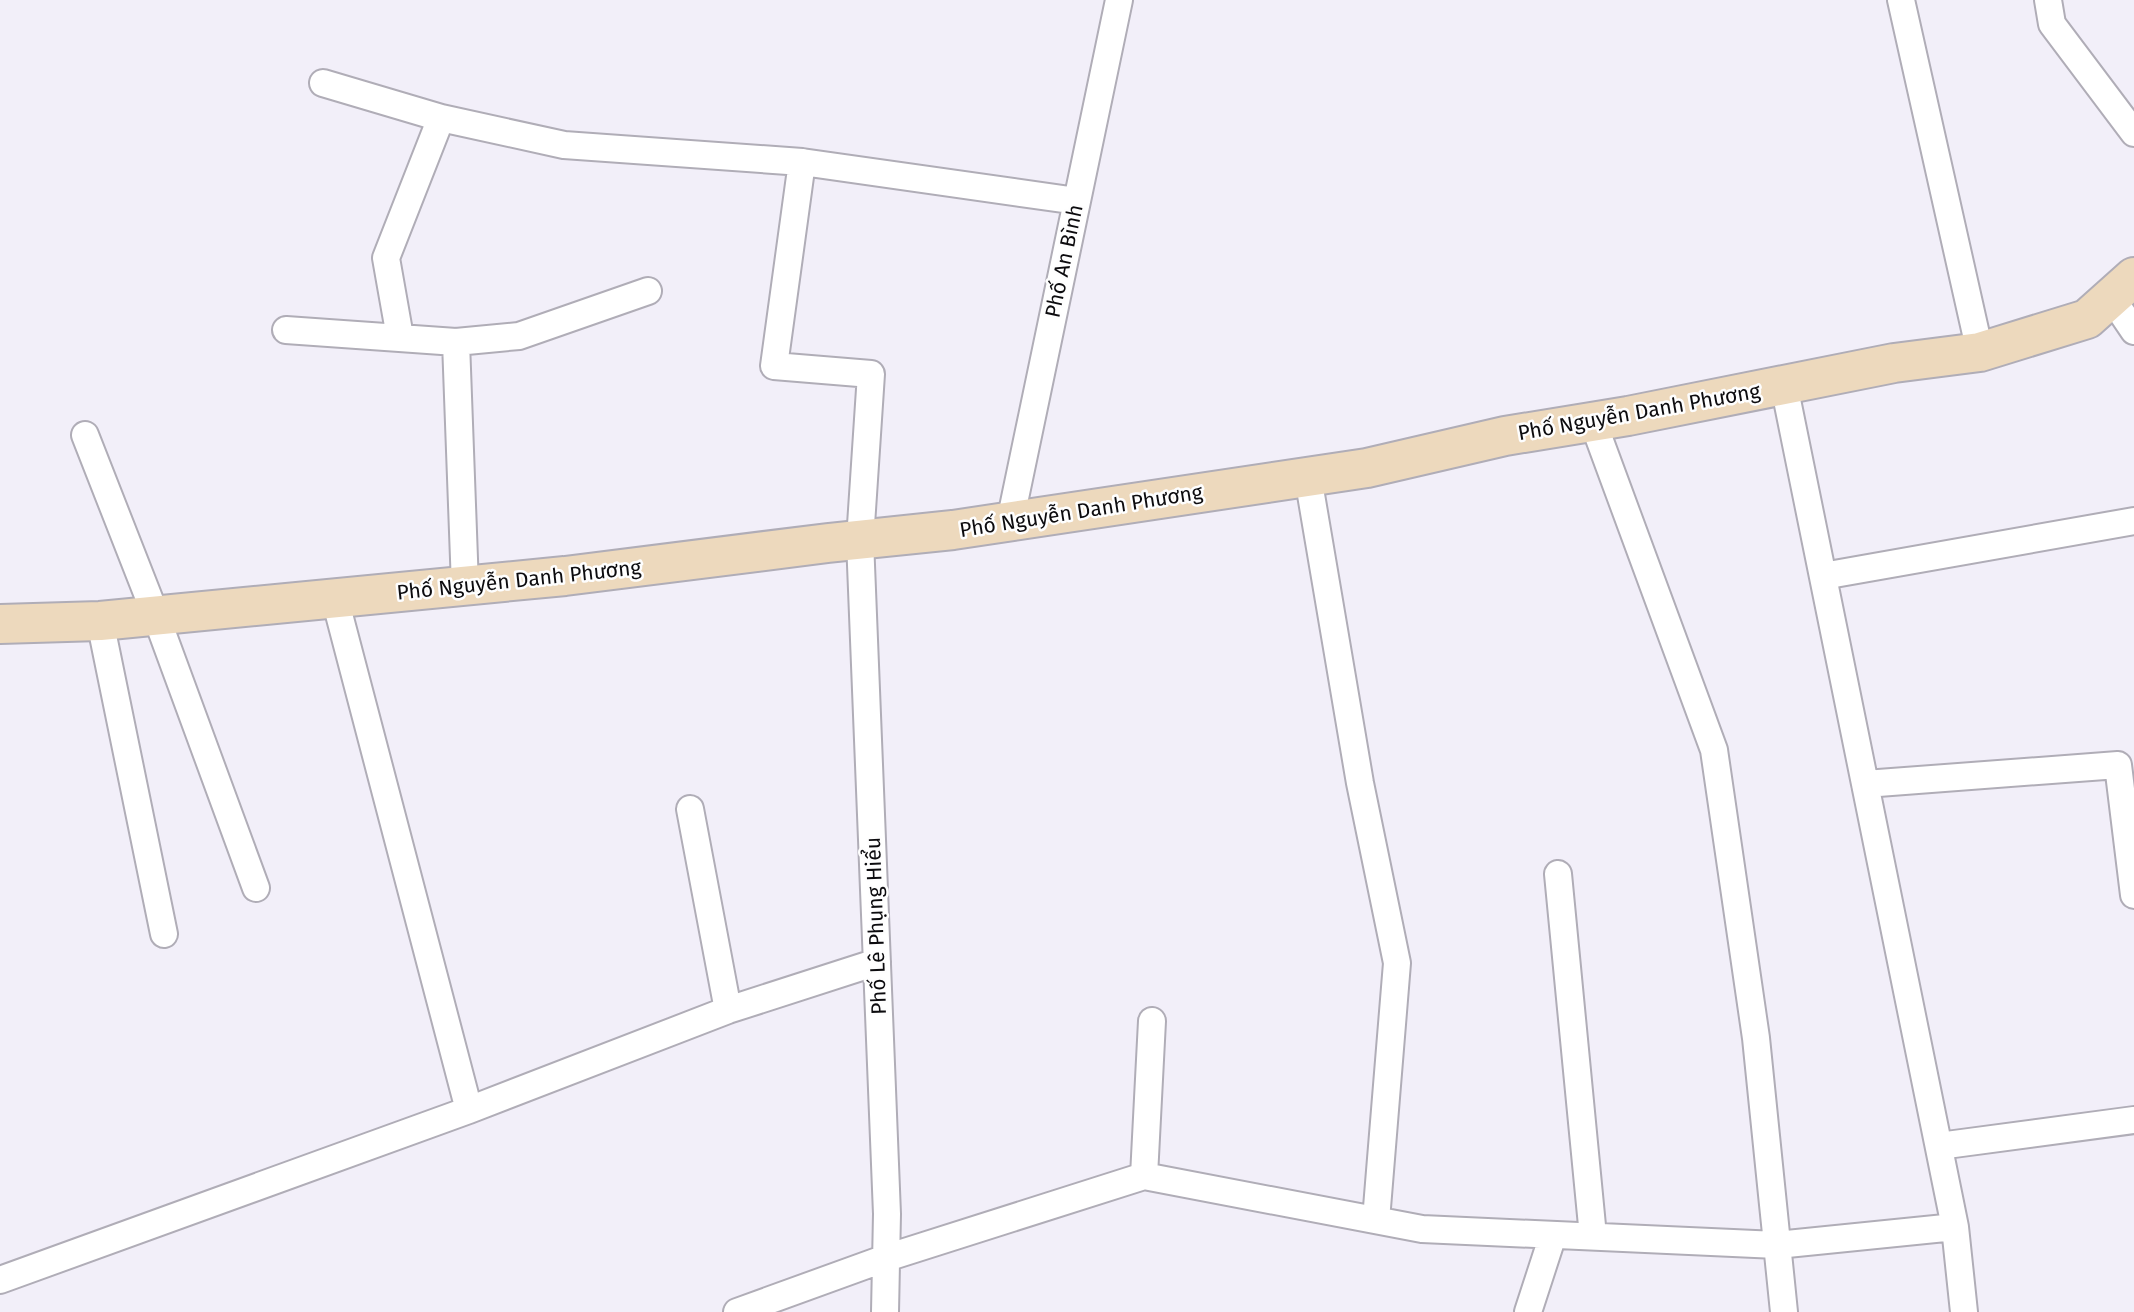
<svg xmlns="http://www.w3.org/2000/svg" width="2134" height="1312" font-family="'Fira Sans',sans-serif">
<style>
.lines{fill:none;stroke-linecap:round;stroke-linejoin:round}
.street-casing{stroke:#b0adb7;stroke-width:30}
.secondary-casing{stroke:#b0adb7;stroke-width:42}
.street{stroke:#fff;stroke-width:26}
.secondary{stroke:#edd9bd;stroke-width:38}
.labels{text-anchor:middle;stroke-width:5;stroke-linejoin:round;paint-order:stroke}
.street-label{font-size:21px;fill:#0c0b0e;stroke:#fefefe}
</style>
<rect width="100%" height="100%" fill="#f2eff9"/>
<g class="lines">
<g class="street-casing">
<path id="street" d="M1901,0L1980,352
M2048,0L2052,24L2134,133
M323,83L441,118L564,145L802,162L1077,201
M802,162L774,366L871,374L860,540L887,1214L885,1312
M2111,297L2134,331
M286,330L456,342L519,336L648,291
M400,337L386,258L441,118
M456,342L465,586
M1784,385L1955,1227L1964,1312
M1593,422L1714,750L1756,1038L1784,1312
M85,435L156,616L256,888
M1308,477L1360,783L1397,963L1376,1220
M1010,522L1119,0
M1823,576L2134,521
M335,599L469,1110
M100,621L164,934
M1865,784L2118,765L2134,895
M690,809L728,1010
M1558,874L1593,1236
M1939,1146L2134,1120
M1144,1176L1152,1021
M0,1280L469,1110L728,1010L877,962
M737,1312L886,1258L1144,1176L1422,1229L1777,1245L1955,1227
M1528,1312L1553,1235"/>
</g>
<g class="secondary-casing">
<path id="secondary" d="M0,624L100,621L565,576L828,543L953,530L1367,468L1505,436L1628,416L1894,363L1980,352L2087,319L2134,277"/>
</g>
<use href="#street" class="street"/>
<use href="#secondary" class="secondary"/>
</g>
<g class="labels">
<g class="street-label">
<text transform="translate(1064 261) rotate(-78)" y="7">Phố An Bình</text>
<text transform="translate(1639 412) rotate(-10)" y="7">Phố Nguyễn Danh Phương</text>
<text transform="translate(1081 511) rotate(-9)" y="7">Phố Nguyễn Danh Phương</text>
<text transform="translate(519 580) rotate(-6)" y="7">Phố Nguyễn Danh Phương</text>
<text transform="translate(876 926) rotate(-92)" y="7">Phố Lê Phụng Hiểu</text>
</g>
</g>
</svg>
